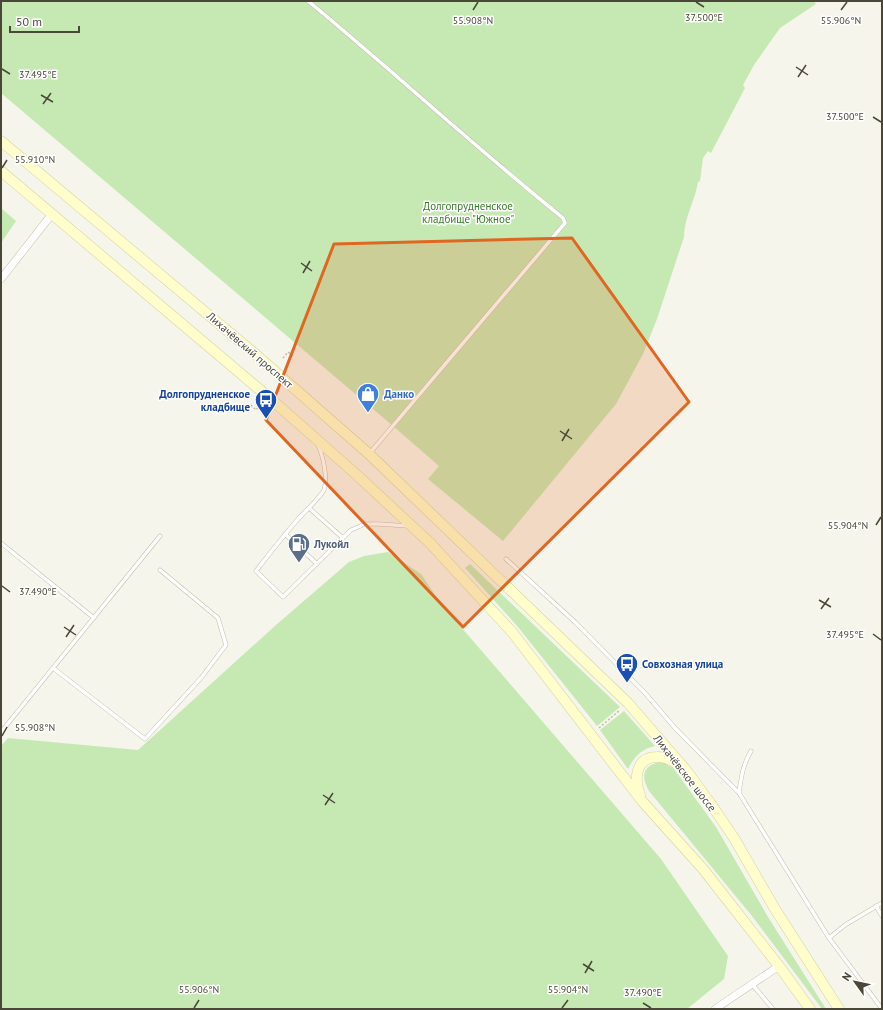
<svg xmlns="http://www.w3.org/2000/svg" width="883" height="1010" font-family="'PT Sans',sans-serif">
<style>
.green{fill:#c6e9b4}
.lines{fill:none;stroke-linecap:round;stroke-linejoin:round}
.lane-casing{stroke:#c1bfad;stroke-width:4.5}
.street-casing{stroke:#c1bfad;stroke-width:8}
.secondary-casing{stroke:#d5d29b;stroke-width:11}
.path{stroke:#c3be9e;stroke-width:1.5;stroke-dasharray:2 2;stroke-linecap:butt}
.lane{stroke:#fff;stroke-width:3.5}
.street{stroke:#fff;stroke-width:7}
.secondary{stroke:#fffdcc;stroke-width:10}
.marked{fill:#e06721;fill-opacity:0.2;stroke:#e06721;stroke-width:3;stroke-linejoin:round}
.ticks{fill:none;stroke:#4a4739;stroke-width:1.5}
.labels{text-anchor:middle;stroke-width:3;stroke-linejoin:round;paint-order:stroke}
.park-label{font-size:11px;fill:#387d2a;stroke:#fff}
.street-label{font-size:11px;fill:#4a4739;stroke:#fff}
.transit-label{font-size:11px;font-weight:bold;fill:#164399;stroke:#fff;text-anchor:end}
.shop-label{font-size:11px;font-weight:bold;fill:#366cbe;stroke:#fff;text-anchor:start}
.service-label{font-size:11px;font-weight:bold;fill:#4e5e75;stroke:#fff;text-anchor:start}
.ticks-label{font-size:10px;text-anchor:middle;fill:#4a4739;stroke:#fff;stroke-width:3;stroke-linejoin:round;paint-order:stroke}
</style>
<rect width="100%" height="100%" fill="#f5f5eb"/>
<path class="green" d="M1,1H814L816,4L780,28L754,65L743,85L745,88L711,153L708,151L703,158L700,181L698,182C695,201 684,218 684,237L657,319L643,354L616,404L503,541L428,479L439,466L393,426L1,93Z
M1,208L16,221L1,243Z
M388,552L421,574L442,605L661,859L728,956L724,979L687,1009H1V746L8,738L138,750L276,625L349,562L364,556Z
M470,564L620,707L597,726L518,627L465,568Z
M624,711L655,746C641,749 634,757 628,769L600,730Z
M660,762L665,763L674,769L716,827L768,917L826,1009H822L752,916L649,791C641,777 642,766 660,762Z"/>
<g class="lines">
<g class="lane-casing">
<path id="lane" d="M308,1C394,72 476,148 563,218L565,223L369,454
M318,445C323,455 328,479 324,490C321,496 304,513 299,518C284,535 270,553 256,571L283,597L351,530L365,524H379L409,526
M309,508L343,538
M285,534L317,564
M1,543L94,618
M506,559L575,622L645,693L675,728L739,793
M53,668L145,739L201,678L226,645L218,618L160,570
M1,732L160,536
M751,751C743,764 741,778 739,793L829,938L882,1009
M876,906L882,916
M829,938L845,925L882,903
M752,984L773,1009"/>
</g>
<g class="street-casing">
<path id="street" d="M1,279L52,214
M715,1009L779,966"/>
</g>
<g class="secondary-casing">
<path id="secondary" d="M1,141L254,353L369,454L628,703L686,770L713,807L734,838L775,909L839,1009
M1,171L272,400L358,476L430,543L512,632L642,801L703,869L779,966L810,1009
M640,795C634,780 635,757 657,757C665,756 673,761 680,766"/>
</g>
<path class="path" d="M283,358L288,352L293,356
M251,405L256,410L260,405
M599,728L620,710"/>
<use href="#lane" class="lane"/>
<use href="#street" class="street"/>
<use href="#secondary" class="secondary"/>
</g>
<path class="marked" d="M572,238L689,402L463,627L266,420L334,244Z"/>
<path class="ticks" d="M696,2L704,7M473,10L478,2M841,10L847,2M796,67L808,75M2,69L10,74M798,77L806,65M41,95L53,102M43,104L51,93M873,117L881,122M2,168L7,160M301,263L312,271M303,273L310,261M560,431L572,439M562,441L569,429M876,525L881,517M2,586L10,592M819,600L831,607M821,609L829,598M64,627L76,635M873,634L881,640M66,637L74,625M2,736L7,727M323,795L335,803M325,805L333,793M583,964L594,971M585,973L592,961M643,1003L651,1008M194,1008L199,1000M562,1008L568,1000"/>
<defs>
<g id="shop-pin" transform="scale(1.15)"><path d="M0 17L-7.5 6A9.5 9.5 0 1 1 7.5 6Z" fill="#3f7fe0" stroke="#fff"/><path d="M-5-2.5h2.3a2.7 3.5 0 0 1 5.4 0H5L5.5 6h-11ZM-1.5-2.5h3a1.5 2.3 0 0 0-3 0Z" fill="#fff"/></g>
<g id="bus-pin" transform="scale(1.15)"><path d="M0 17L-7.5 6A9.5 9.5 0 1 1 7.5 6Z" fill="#1a4fb4" stroke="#fff"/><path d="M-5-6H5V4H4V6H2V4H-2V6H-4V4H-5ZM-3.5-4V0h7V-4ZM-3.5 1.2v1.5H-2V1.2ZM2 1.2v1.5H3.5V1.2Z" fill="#fff"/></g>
<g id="fuel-pin" transform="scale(1.15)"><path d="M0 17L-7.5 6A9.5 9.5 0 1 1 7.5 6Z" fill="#5c6f8a" stroke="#fff"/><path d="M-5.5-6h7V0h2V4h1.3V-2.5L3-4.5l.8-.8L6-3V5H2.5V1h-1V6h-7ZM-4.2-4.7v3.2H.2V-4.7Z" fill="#fff"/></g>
</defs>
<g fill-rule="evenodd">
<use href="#shop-pin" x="368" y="394"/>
<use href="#bus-pin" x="266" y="400"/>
<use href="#fuel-pin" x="299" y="544"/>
<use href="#bus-pin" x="627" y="664"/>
</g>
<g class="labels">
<g class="park-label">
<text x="468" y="210">Долгопрудненское<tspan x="468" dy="13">кладбище "Южное"</tspan></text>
</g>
<g class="street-label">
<text transform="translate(250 350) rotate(41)" y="4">Лихачёвский проспект</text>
<text transform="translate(685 773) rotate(52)" y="4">Лихачёвское шоссе</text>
</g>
<g class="transit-label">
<text x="250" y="398">Долгопрудненское<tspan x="250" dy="13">кладбище</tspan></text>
<text x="642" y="668" text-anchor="start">Совхозная улица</text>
</g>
<g class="shop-label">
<text x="384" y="398">Данко</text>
</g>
<g class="service-label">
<text x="314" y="548">Лукойл</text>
</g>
</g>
<g class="ticks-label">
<text x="704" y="21">37.500°E</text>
<text x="473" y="24">55.908°N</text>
<text x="841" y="24">55.906°N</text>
<text x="38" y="78">37.495°E</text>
<text x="845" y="120">37.500°E</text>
<text x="35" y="163">55.910°N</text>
<text x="848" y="529">55.904°N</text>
<text x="38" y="595">37.490°E</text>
<text x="845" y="638">37.495°E</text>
<text x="35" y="731">55.908°N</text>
<text x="199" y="993">55.906°N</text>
<text x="568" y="993">55.904°N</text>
<text x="643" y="996">37.490°E</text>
</g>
<rect width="883" height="1010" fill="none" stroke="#4a4739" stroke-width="4"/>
<g transform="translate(855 982) rotate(303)" stroke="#ffffff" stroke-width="3" paint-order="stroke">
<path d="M0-3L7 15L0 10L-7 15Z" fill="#4a4739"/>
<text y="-6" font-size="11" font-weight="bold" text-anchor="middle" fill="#4a4739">N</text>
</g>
<path d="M10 26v6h69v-6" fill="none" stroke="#4a4739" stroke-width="2"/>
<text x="16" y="26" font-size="12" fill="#4a4739" stroke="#ffffff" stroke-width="3" paint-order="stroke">50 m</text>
</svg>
